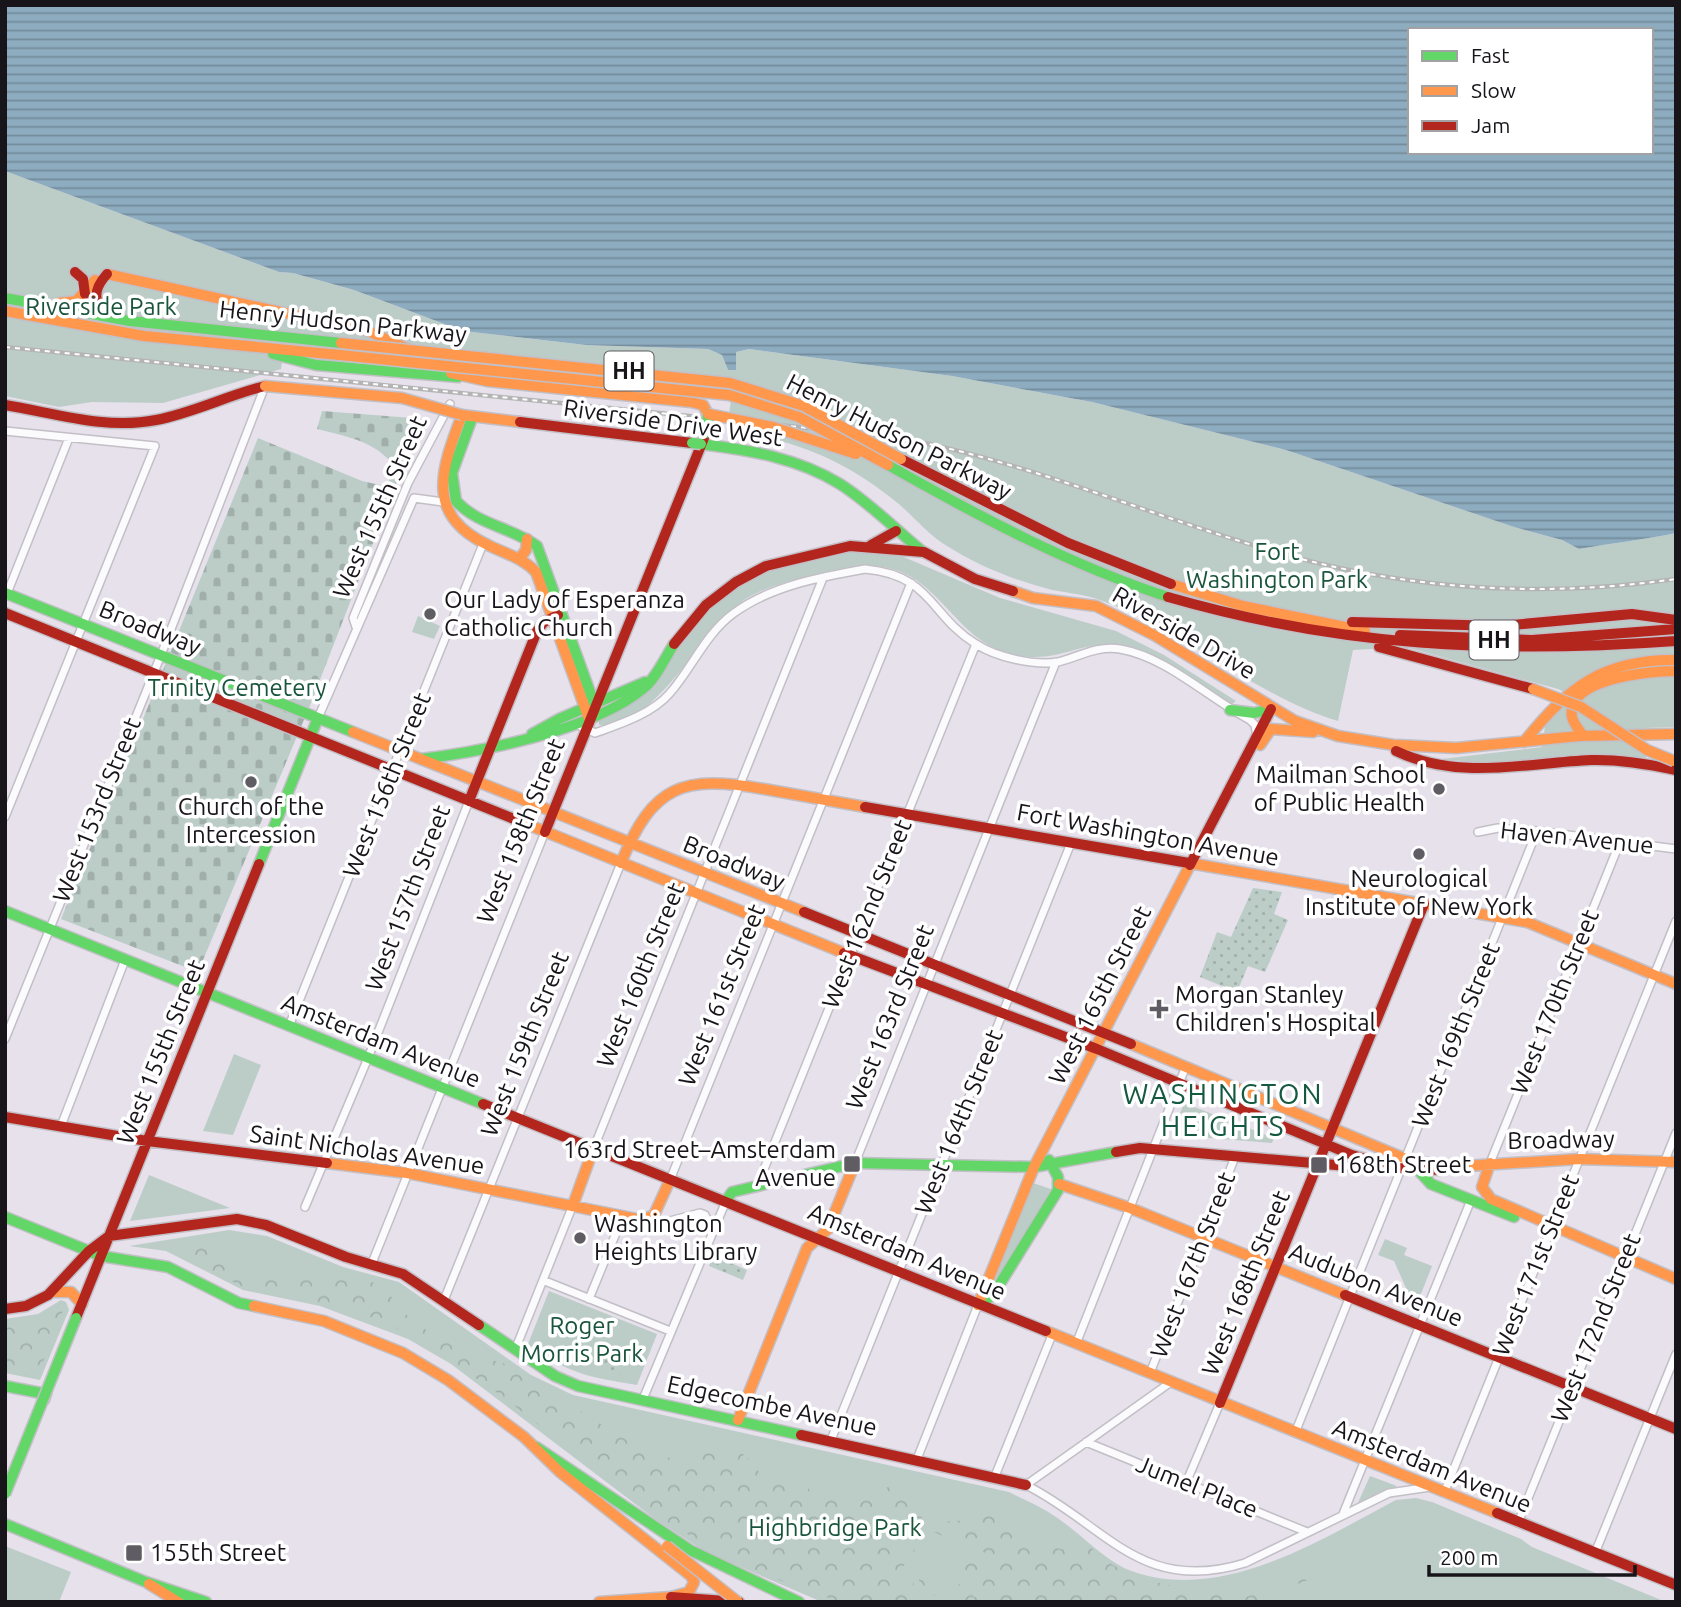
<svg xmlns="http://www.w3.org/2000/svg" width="1681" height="1607" font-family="Ubuntu,sans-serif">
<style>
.green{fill:#bccdc8}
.forest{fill:url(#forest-crowns)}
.cemetery{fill:url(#cemetery-stones)}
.garden{fill:url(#garden-dots)}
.water{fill:url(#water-rules);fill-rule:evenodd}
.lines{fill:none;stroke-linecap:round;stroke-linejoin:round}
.street-casing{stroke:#c2bfc6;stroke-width:10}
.fast-casing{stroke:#c2bfc6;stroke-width:13}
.slow-casing{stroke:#c2bfc6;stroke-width:13}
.jam-casing{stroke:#c2bfc6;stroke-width:13}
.street{stroke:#fbfafc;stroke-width:7}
.fast{stroke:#63d668;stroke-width:10}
.slow{stroke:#ff974d;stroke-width:10}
.jam{stroke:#b3261e;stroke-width:10}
.rail-casing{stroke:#b5b4b5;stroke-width:4.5}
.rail{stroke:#fff;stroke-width:2;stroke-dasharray:5;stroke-linecap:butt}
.fast-bridge-casing{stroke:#c2bfc6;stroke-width:13;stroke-linecap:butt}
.slow-bridge-casing{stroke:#c2bfc6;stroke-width:13;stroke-linecap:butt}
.fast-bridge{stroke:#63d668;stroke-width:10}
.slow-bridge{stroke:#ff974d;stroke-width:10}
.poi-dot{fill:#5f5c63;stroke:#fff;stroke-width:2.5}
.labels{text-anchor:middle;stroke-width:7;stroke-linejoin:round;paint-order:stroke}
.shield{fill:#fff;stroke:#5d5a5f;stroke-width:2}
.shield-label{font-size:23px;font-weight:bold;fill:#17141a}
.park-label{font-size:24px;fill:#19543d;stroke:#fff}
.street-label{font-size:24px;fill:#17141a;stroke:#fff}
.poi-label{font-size:24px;fill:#17141a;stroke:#fff;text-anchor:start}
.quarter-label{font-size:28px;letter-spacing:2px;fill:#145940;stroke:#fff}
</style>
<defs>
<pattern id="forest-crowns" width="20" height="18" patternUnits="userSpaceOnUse" patternTransform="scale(1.75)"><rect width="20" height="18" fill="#bccdc8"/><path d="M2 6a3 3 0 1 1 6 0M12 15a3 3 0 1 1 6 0" fill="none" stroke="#a1afab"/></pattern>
<pattern id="cemetery-stones" width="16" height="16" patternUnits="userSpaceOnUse" patternTransform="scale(1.75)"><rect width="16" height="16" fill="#bccdc8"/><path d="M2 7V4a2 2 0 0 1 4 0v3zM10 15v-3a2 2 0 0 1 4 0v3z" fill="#a1afab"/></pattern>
<pattern id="garden-dots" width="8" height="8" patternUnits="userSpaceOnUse" patternTransform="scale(1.75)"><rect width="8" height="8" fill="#bccdc8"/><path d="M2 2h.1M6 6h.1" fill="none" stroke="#a1afab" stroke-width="1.8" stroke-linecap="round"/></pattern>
<pattern id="water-rules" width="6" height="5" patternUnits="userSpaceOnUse" patternTransform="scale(1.75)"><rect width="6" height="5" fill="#8eacc0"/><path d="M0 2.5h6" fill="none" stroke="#738b9b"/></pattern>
</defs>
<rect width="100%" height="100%" fill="#e6e1eb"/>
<path class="green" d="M5,171L279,272L293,273L354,290L463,331L586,345L708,349L722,355L728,370H736V352L749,349L952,376L1092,402L1286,450L1514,527L1562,540L1579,549C1611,543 1643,540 1676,533V727L1644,728L1646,758L1573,756L1492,764L1442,759L1542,747L1545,726L1570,695L1558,689L1406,647L1353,650L1338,721C1251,694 1182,628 1097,599C1080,593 1062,593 1045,588C1011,579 977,565 947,546C928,535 913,515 895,501C840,457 796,442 727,429L734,378L286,331L281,369L163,403L92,402L59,407L5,396Z
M860,550L899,555L1000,598L1116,631L1164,655L1236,701L1232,704C1201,686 1150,645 1115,644C1073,643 1053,667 1005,652C969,641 952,609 924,586C888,556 849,566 808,576C786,582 763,588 744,600C697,632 661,726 599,725V719C622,707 643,696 660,676C673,659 682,639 696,622C736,577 801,555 860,550Z
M418,616L440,626L434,639L412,632Z
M234,1054L261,1065L233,1135L203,1131Z
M1184,1103L1274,1138L1272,1143L1172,1135Z
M149,1175L230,1208L130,1221Z
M1033,1183L1051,1189L1003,1273L996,1276Z
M229,1230L267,1236L343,1267L399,1282L531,1375L573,1395L1009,1492C1025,1500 1042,1507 1056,1517C1080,1533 1099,1555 1124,1568C1216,1607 1316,1542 1396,1500L1416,1498L1432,1502L1521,1539L1532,1547L1666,1602H822L706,1552L655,1519L451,1364L408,1339L320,1306L243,1290L166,1251L129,1246Z
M1385,1239L1407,1248L1404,1255L1432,1266L1415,1309L1399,1303L1406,1288L1394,1261L1378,1255Z
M549,1291L657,1334L637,1385C589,1377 568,1374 528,1344Z
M61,1300L66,1302L69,1310L40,1380L5,1373V1319L38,1314Z
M1370,1476L1397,1486L1357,1505Z
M5,1546L71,1572L59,1602H5Z"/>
<path class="forest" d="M180,1244L217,1247L224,1258L246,1273L256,1276L268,1274L297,1281L328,1271L375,1283L386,1290L403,1312L423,1328L466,1353L503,1363L628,1441L672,1459L687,1461L697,1446C730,1444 747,1449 763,1479L808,1488L815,1496L862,1500L888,1487C910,1494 903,1498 918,1510C940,1529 967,1519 992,1515L1028,1541L1070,1551L1074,1540L1079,1538L1111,1564L1135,1577L1167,1585L1249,1596L1305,1573L1338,1576L1308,1580L1279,1591L1276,1602H981L979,1594L972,1596L978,1598L975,1602H947L948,1590L955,1591L961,1581L970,1583L972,1589C984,1583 987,1565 985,1553L981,1551L983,1535L975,1539V1549L933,1532L936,1523L929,1518H918L912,1512L901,1521L914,1529L913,1533L898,1528L890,1539L906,1544L909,1540L915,1550L903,1567L914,1581L912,1597L915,1599L921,1596L919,1579L926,1580L927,1586H935L938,1590L935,1596L930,1595L922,1602H840L746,1568L658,1517L499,1394L425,1344L381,1320L275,1291L241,1286L168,1248Z
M60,1305L64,1308L40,1370C29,1379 18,1373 5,1369V1324L37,1321Z
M959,1555L981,1565L975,1578H969L965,1570L959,1571Z"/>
<path class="cemetery" d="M322,411L412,418L420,422L311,703L198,972L61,919L258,438L362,481L380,485L389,481L390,461C371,440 344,436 317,429Z"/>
<path class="garden" d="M1253,888L1282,892L1274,914L1288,920L1265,972L1248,966L1237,992L1200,977L1217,932L1231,937Z
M713,1255L747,1270L743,1280L709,1266Z
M607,1348L624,1355L622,1375L603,1370Z"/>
<path class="water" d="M5,5H1676V533C1643,540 1611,543 1579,549L1562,540L1514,527L1286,450L1092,402L952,376L749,349L736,352V370H728L722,355L708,349L586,345L463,331L354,290L293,273L279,272L5,171ZM1410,30H1651V152H1410Z"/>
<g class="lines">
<g class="street-casing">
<path id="street" d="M5,431L155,446L5,817
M6,596L69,438
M356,627L353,618L408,483L450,404
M318,718L414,498L443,502
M576,724L595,733C620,724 652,714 670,693C692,668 706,633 734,613C771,586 820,577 865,569C932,575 930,616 976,644C996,657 1034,666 1058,662C1078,657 1098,645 1120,649C1167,657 1208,698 1250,720L1255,725L1257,736
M1478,832L1498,828L1537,831L1676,849
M289,1026L483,544
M5,1039L161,655L265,386
M61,1126L125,960
M593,1150L823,578
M855,1163L1056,662
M1490,1163L1620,842
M670,1180L911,583
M758,1184L976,644
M305,1207L368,1058L469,801
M644,1220L666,1222L700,1213L705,1215L712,1230
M372,1263L545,832
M545,1281L670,1331
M589,1299L616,1233
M444,1300L621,863
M1076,1344L1186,1066
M515,1350L573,1205
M1150,1373L1235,1157
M1171,1382L1026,1485C1107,1526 1141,1595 1245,1563L1389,1493L1430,1487
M643,1399L726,1201
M1295,1433L1537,831
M831,1440L1071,843
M1086,1442L1307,1532
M917,1459L978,1305
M995,1476L1052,1335
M1186,1483L1220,1403
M1444,1493L1676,921
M1343,1514L1471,1200
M1518,1523L1676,1133
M1595,1553L1676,1354"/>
</g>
<g class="fast-casing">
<path id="fast" d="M5,298L130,321L341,343
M273,354L316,365L458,377
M472,418L452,473L456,501C478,525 511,527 537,546L595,706
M701,444C749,450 798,458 840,484C870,503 895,529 923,552
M888,465C978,516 1070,565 1168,597
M5,593L353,732
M1230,710L1254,713L1271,709
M532,734L559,719L645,682
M421,759C485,751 594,730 644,688C656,678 665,658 674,644
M259,864L318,718
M5,911L483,1104
M1420,1172L1431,1184L1514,1217
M726,1201L732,1192L855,1163L1034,1167L1116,1152
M5,1217L101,1256L168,1267L239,1303L254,1306
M978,1305L993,1295L1058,1190V1177L1049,1160
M479,1325L555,1376L578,1386L801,1435
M5,1386L46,1394L44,1400
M536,1447L690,1550L799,1602
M5,1524L146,1582L206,1602"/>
</g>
<g class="slow-casing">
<path id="slow" d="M107,274L368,331L408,349
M58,303L76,301L95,280
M5,311L144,336L340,355
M451,373L487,381L691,402L703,405L708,414
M520,422L462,415C441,470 424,516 490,546C506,554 523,558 536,572L589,719
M520,558L526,550L527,539
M1171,584L1243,606L1365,631
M1013,591L1033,598L1096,606L1154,635L1295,721L1338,736L1394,745
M353,732L804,912
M1583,736C1580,731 1573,723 1572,717C1565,678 1651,671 1676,671
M1524,742C1568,687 1603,659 1676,660
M1260,745L1271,729L1313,732
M1397,745L1456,748L1579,736L1676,734
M519,821L844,953
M621,863C653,784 683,775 764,789C798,795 832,801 865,807
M1189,863L1527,922L1676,984
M1131,1044L1406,1159L1448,1167L1580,1159L1676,1162
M327,1163L407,1173L642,1220L654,1215L670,1180
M1490,1163L1482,1187L1491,1199L1676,1279
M1059,1184L1130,1208L1345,1295
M573,1205L593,1150
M52,1292H71L82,1304
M978,1305L1034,1167L1190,865
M254,1306L324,1321L403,1353L448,1380L524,1437L560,1472L691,1576L694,1582L689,1592L671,1597L599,1602
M1046,1331L1497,1513
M738,1420L807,1248L828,1229L855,1163
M149,1584L178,1602"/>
</g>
<g class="jam-casing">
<path id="jam" d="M75,272L83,279L85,294
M107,274C97,285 92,296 101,309L113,312
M5,405C55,413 105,430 156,420C193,413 228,395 265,386
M520,422L692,443
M901,459L1068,543L1171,584
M871,545L896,531
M1168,597C1342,647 1497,654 1676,641
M5,613L519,821
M1352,622L1501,626L1632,614L1676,620
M1400,635L1532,640L1676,629
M674,644L706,605L736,582L766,566L850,546L924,552L975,579L1013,591
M1379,647L1533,689
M1396,751C1459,781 1524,763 1591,760C1620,759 1648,764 1676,770
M469,801L537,631L544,622L558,615
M865,807L1189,863
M545,832L706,433
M1190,865L1271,709
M804,912L1131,1044
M844,953L1097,1049L1352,1155L1396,1168L1442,1170
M483,1104L1046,1331
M5,1117L147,1141L327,1163
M1116,1152L1140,1148L1359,1167L1371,1160
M1345,1295L1676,1429
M5,1309L26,1306L48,1295L89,1251L109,1236L237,1219L266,1225L346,1257L403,1274L479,1325
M76,1318L259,864
M1220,1403L1424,904
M801,1435L1026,1485
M1497,1513L1676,1585
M671,1597L739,1602"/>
</g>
<use href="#street" class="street"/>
<use href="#fast" class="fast"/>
<use href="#slow" class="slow"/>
<use href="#jam" class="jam"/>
<g class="rail-casing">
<path id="rail" d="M5,347L888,436C1024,459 1151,517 1283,554C1411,590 1544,598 1676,579"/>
</g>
<use href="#rail" class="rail"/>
<g class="fast-bridge-casing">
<path id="fast-bridge" d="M706,433L708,414
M692,443L701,444
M5,1494L76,1318"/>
</g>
<g class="slow-bridge-casing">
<path id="slow-bridge" d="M341,343L730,383L804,406L901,459
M340,355L729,395L799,417L888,465
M265,386L402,398L462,415
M708,414L773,427L856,454
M1533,689L1581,707L1647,750L1674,761
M667,1546L738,1602"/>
</g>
<use href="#fast-bridge" class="fast-bridge"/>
<use href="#slow-bridge" class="slow-bridge"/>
</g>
<g class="poi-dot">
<circle cx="430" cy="614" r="7"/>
<circle cx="251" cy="782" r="7"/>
<circle cx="1439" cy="789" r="7"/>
<circle cx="1419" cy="854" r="7"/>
<path d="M1155.5 998.5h7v7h7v7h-7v7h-7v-7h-7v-7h7z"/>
<rect x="843" y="1155" width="18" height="18" rx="3.5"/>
<rect x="1310" y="1156" width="18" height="18" rx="3.5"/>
<circle cx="580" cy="1238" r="7"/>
<rect x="125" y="1544" width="18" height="18" rx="3.5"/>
</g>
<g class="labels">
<g class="shield">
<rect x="604.5" y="351.5" width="49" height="39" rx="5"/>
<rect x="1469.5" y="620.5" width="49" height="39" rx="5"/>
</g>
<g class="shield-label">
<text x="629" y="379">HH</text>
<text x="1494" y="648">HH</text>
</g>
<g class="park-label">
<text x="101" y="315">Riverside Park</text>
<text x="1277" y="560">Fort<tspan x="1277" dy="28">Washington Park</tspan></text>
<text x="237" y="696">Trinity Cemetery</text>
<text x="582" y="1334">Roger<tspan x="582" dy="28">Morris Park</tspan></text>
<text x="835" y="1536">Highbridge Park</text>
</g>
<g class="street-label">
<text transform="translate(343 322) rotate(6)" y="8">Henry Hudson Parkway</text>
<text transform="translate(673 423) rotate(8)" y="8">Riverside Drive West</text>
<text transform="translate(899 437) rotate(27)" y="8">Henry Hudson Parkway</text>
<text transform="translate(380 507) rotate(-66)" y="8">West 155th Street</text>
<text transform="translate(150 628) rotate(22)" y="8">Broadway</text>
<text transform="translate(1184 633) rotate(30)" y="8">Riverside Drive</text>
<text transform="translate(387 785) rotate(-68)" y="8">West 156th Street</text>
<text transform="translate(97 810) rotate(-68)" y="8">West 153rd Street</text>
<text transform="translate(521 831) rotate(-68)" y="8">West 158th Street</text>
<text transform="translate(1148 835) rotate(10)" y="8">Fort Washington Avenue</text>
<text transform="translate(1577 838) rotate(6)" y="8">Haven Avenue</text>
<text transform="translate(734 863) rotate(22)" y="8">Broadway</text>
<text transform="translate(408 898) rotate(-69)" y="8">West 157th Street</text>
<text transform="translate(867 914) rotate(-68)" y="8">West 162nd Street</text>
<text transform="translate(641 975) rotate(-68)" y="8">West 160th Street</text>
<text transform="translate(722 995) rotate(-68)" y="8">West 161st Street</text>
<text transform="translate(1100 995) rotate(-63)" y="8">West 165th Street</text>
<text transform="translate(1555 1002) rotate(-68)" y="8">West 170th Street</text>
<text transform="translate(890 1017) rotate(-68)" y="8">West 163rd Street</text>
<text transform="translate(1456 1035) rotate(-68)" y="8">West 169th Street</text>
<text transform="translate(381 1041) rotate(22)" y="8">Amsterdam Avenue</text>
<text transform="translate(525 1044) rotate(-68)" y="8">West 159th Street</text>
<text transform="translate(161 1052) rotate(-68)" y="8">West 155th Street</text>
<text transform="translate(959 1122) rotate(-68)" y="8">West 164th Street</text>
<text transform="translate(1561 1140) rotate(-1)" y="8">Broadway</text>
<text transform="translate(367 1150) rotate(8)" y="8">Saint Nicholas Avenue</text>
<text transform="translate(907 1252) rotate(23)" y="8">Amsterdam Avenue</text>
<text transform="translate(1193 1265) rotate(-69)" y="8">West 167th Street</text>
<text transform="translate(1536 1265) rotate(-68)" y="8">West 171st Street</text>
<text transform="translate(1246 1283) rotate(-68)" y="8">West 168th Street</text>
<text transform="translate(1376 1285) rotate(22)" y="8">Audubon Avenue</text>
<text transform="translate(1596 1328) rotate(-68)" y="8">West 172nd Street</text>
<text transform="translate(772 1406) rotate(12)" y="8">Edgecombe Avenue</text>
<text transform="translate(1432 1466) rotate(22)" y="8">Amsterdam Avenue</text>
<text transform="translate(1197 1487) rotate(22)" y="8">Jumel Place</text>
</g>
<g class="poi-label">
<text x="444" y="608">Our Lady of Esperanza<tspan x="444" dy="28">Catholic Church</tspan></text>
<text x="1425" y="783" text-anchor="end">Mailman School<tspan x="1425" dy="28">of Public Health</tspan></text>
<text x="251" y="815" text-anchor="middle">Church of the<tspan x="251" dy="28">Intercession</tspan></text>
<text x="1419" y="887" text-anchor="middle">Neurological<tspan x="1419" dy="28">Institute of New York</tspan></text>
<text x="1175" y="1003">Morgan Stanley<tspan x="1175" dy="28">Children's Hospital</tspan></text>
<text x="836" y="1158" text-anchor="end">163rd Street–Amsterdam<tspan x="836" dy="28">Avenue</tspan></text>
<text x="1335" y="1173">168th Street</text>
<text x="594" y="1232">Washington<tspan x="594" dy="28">Heights Library</tspan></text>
<text x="150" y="1561">155th Street</text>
</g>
<g class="quarter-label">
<text x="1223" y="1104">WASHINGTON<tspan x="1223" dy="32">HEIGHTS</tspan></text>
</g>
</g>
<rect width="1681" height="1607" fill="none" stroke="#17141a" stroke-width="14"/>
<rect x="1408" y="28" width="245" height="126" fill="#ffffff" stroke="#a2a1a3" stroke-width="2"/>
<rect x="1422" y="51" width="35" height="10" fill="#63d668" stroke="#a2a1a3" stroke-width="2"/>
<text x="1471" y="63" font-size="21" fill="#17141a">Fast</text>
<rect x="1422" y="86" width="35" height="10" fill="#ff974d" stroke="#a2a1a3" stroke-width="2"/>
<text x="1471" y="98" font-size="21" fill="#17141a">Slow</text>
<rect x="1422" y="121" width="35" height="10" fill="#b3261e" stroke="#a2a1a3" stroke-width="2"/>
<text x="1471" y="133" font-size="21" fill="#17141a">Jam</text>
<path d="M1429 1565v10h206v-10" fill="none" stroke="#17141a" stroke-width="3.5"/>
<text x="1440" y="1565" font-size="21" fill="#17141a" stroke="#ffffff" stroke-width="5" paint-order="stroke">200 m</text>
</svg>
